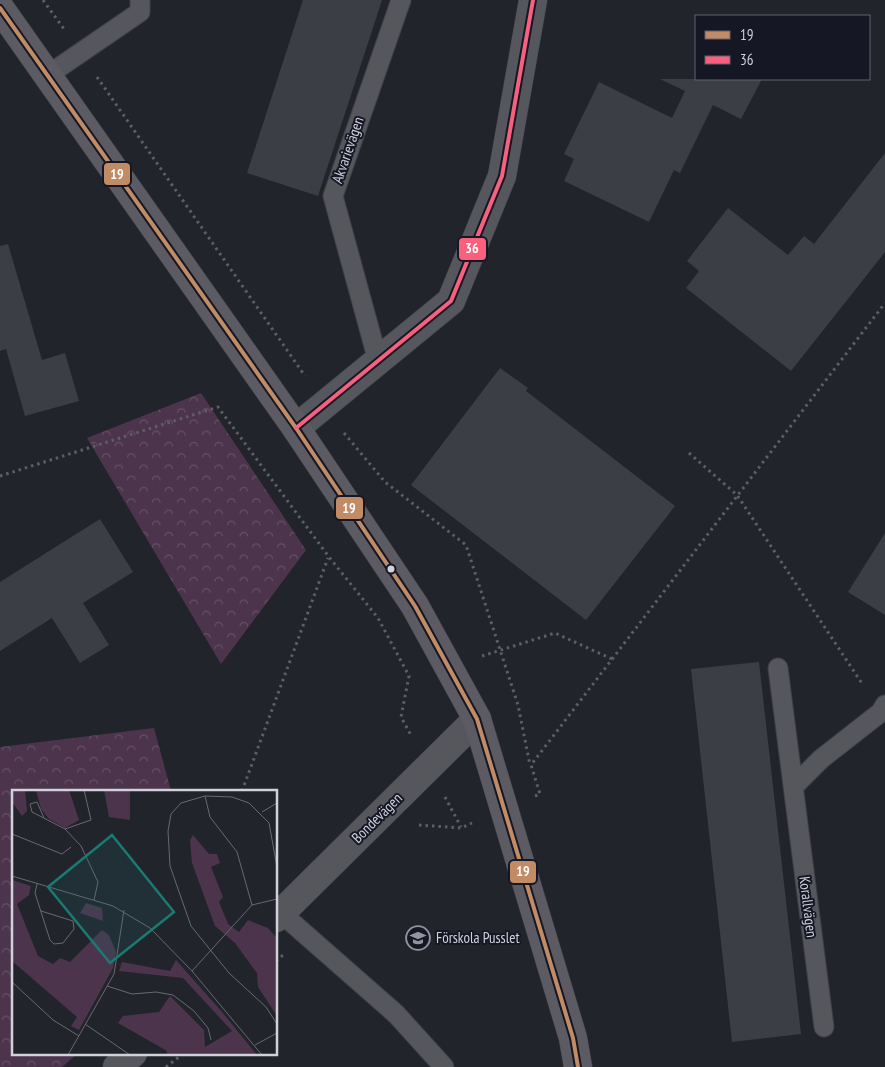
<svg xmlns="http://www.w3.org/2000/svg" width="885" height="1067" font-family="'PT Sans Narrow',sans-serif">
<style>
.forest{fill:url(#forest-crowns)}
.building{fill:#3c3e45}
.lines{fill:none;stroke-linecap:round;stroke-linejoin:round}
.lane-casing{stroke:#404148;stroke-width:21}
.street-casing{stroke:#404148;stroke-width:29}
.secondary-casing{stroke:#404148;stroke-width:29}
.path{stroke:#5e5f64;stroke-width:3;stroke-dasharray:2.5 4;stroke-linecap:butt}
.lane{stroke:#56575d;stroke-width:19}
.street{stroke:#56575d;stroke-width:28}
.secondary{stroke:#5c5b64;stroke-width:28}
.bus-1-casing{stroke:#161725;stroke-width:8}
.bus-2-casing{stroke:#161725;stroke-width:8}
.bus-1{stroke:#c18c65;stroke-width:4}
.bus-2{stroke:#f8607d;stroke-width:4}
.bus-dot{fill:#d0d1db;stroke:#161725;stroke-width:2}
.labels{text-anchor:middle;stroke-width:4;stroke-linejoin:round;paint-order:stroke}
.street-label{font-size:15px;fill:#d0d1db;stroke:#161725}
.poi-label{font-size:15px;fill:#d0d1db;stroke:#161725;text-anchor:start}
.inset-road{fill:none;stroke:#686972;stroke-width:1}
.view{fill:#197b73;fill-opacity:0.15;stroke:#197b73;stroke-width:2.5}
.inset-edge{fill:none;stroke:#d0d1db;stroke-width:2.5}
.line-badge{stroke:#161725;stroke-width:2}
.badge-label{font-size:14px;text-anchor:middle;font-weight:bold;fill:#fff}
</style>
<defs>
<pattern id="forest-crowns" width="20" height="18" patternUnits="userSpaceOnUse" patternTransform="scale(1.25)"><rect width="20" height="18" fill="#4c344d"/><path d="M2 6a3 3 0 1 1 6 0M12 15a3 3 0 1 1 6 0" fill="none" stroke="#655066"/></pattern>
</defs>
<rect width="100%" height="100%" fill="#22242c"/>
<path class="forest" d="M201,393L306,550L221,664L87,438Z
M154,728L171,791H14V1053H78L62,1067H0V747Z"/>
<path class="building" d="M303,0H382L318,196L247,173Z
M660,79H762L741,119L713,105L680,173L674,170L649,222L564,181L574,159L564,154L599,82L672,118L685,91Z
M885,153V252L791,371L686,288L699,271L687,261L728,208L788,255L804,236L814,244Z
M8,244L42,360L65,353L79,401L25,416L6,349L0,351V246Z
M500,368L528,388L526,391L675,506L586,620L411,485Z
M100,519L133,572L83,603L109,645L80,663L52,618L0,651V582Z
M885,533V615L848,592Z
M759,662L801,1034L732,1042L691,669Z"/>
<g class="lines">
<g class="lane-casing">
<path id="lane" d="M48,75L140,12V0
M378,361L333,196L401,0
M778,668L824,1027
M793,787L821,759L881,712L885,705
M281,913L396,1014L444,1067"/>
</g>
<g class="street-casing">
<path id="street" d="M296,428L451,301L502,176L533,0
M276,918L477,719
M117,1067L133,1053"/>
</g>
<g class="secondary-casing">
<path id="secondary" d="M0,8L296,428L415,606L477,719L573,1038L578,1067"/>
</g>
<path class="path" d="M43,0L64,29
M97,77L305,376
M344,433L385,482L466,545L518,705L530,765
M689,453L737,495L863,685
M0,476L218,407L329,557L378,618L409,676L401,717L412,737
M482,656L555,633L612,659
M242,791L328,558
M535,796L540,794L531,765L885,303
M445,797L461,827
M419,825L461,828L472,823
M276,961L283,955
M166,1067L184,1053"/>
<use href="#lane" class="lane"/>
<use href="#street" class="street"/>
<use href="#secondary" class="secondary"/>
<g class="bus-1-casing">
<path id="bus-1" d="M0,8L296,428L415,606L477,719L573,1038L578,1067"/>
</g>
<g class="bus-2-casing">
<path id="bus-2" d="M296,428L451,301L502,176L533,0"/>
</g>
<use href="#bus-1" class="bus-1"/>
<use href="#bus-2" class="bus-2"/>
</g>
<defs>
<g id="school-ring" transform="scale(1.25)"><circle r="9.5" fill="#161725" stroke="#93949e" stroke-width="1.5"/><path d="M0-5L7-2L0 1L-7-2ZM-4 1L0 2.5L4 1V4Q0 6-4 4Z" fill="#93949e"/></g>
</defs>
<g fill-rule="evenodd">
<use href="#school-ring" x="418" y="938"/>
</g>
<circle class="bus-dot" cx="391" cy="569" r="4.5"/>
<g class="labels">
<g class="street-label">
<text transform="translate(348 150) rotate(-71)" y="5">Akvarievägen</text>
<text transform="translate(377 818) rotate(-45)" y="5">Bondevägen</text>
<text transform="translate(808 907) rotate(83)" y="5">Korallvägen</text>
</g>
<g class="poi-label">
<text x="436" y="943">Förskola Pusslet</text>
</g>
</g>
<g transform="translate(12 790)">
<rect width="265" height="265" fill="#22242c"/>
<path d="M92,0H118V30L97,27Z" fill="#4c344d"/>
<path d="M0,0H13L15,21L10,26L0,12ZM24,0H57L67,30L53,38L37,29L29,19ZM181,45L197,64H205L208,73L199,77L211,107L207,112L216,134L227,142L236,130L256,138L265,148V226L246,197L245,183L223,153L203,136L180,73L178,50ZM0,90L19,96L17,105L5,114L26,166L41,174L48,168L58,172L90,140L97,145L104,162L101,178L67,240L59,236L65,227L0,171ZM74,113L90,118L91,131L68,123ZM164,170L210,222L245,265H155V261L106,233L111,226L147,222L158,206L192,240L193,257L220,241L171,188L107,181L110,172L158,181Z" fill="#4c344d"/>
<path d="M99,0H113V22H99Z" fill="#4c344d"/>
<path class="inset-road" d="M193,6L198,27L225,62L240,115M250,22L265,13M32,28L25,12L18,14L20,22L53,39L69,56L86,92L82,110M53,39L79,30L72,0M0,44L50,64L59,57M265,77L257,33L237,13L220,7L193,6L169,13L159,24L156,41L158,76L179,136L217,183L254,217L265,234M0,86L101,116L138,138L180,181L250,265M25,94L23,103L38,150L42,154L51,153L62,139L61,131L29,121M180,181L240,115L265,109M0,192L41,230L67,246M95,196L120,204L144,202L161,205L182,221L196,238L199,250M73,234L118,265M243,255L265,243M56,265L102,184L112,120"/>
<path class="view" d="M100,45L162,122L98,173L36,97Z"/>
<rect width="265" height="265" class="inset-edge"/>
</g>
<g class="line-badge">
<rect x="103" y="162" width="28" height="24" rx="5" fill="#c18c65"/>
<rect x="458" y="237" width="29" height="24" rx="5" fill="#f8607d"/>
<rect x="335" y="496" width="29" height="24" rx="5" fill="#c18c65"/>
<rect x="509" y="860" width="28" height="24" rx="5" fill="#c18c65"/>
</g>
<g class="badge-label">
<text x="117" y="179">19</text>
<text x="472" y="253">36</text>
<text x="349" y="513">19</text>
<text x="523" y="876">19</text>
</g>
<rect x="695" y="15" width="175" height="65" fill="#161725" stroke="#60616e"/>
<rect x="705" y="31" width="25" height="8" fill="#c18c65" stroke="#60616e"/>
<text x="740" y="40" font-size="15" fill="#d0d1db">19</text>
<rect x="705" y="56" width="25" height="8" fill="#f8607d" stroke="#60616e"/>
<text x="740" y="65" font-size="15" fill="#d0d1db">36</text>
</svg>
